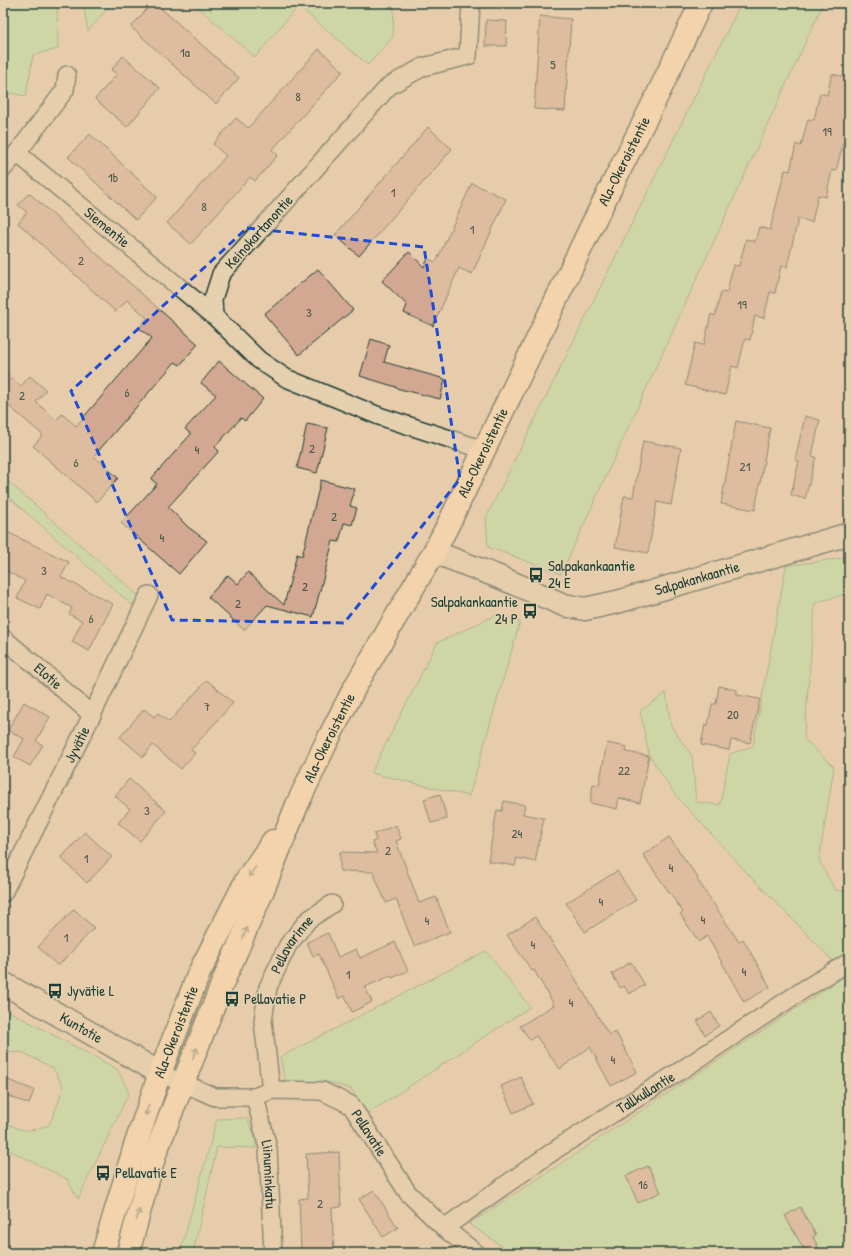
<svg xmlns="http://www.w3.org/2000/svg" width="852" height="1256" font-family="'Patrick Hand',sans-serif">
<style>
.green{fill:#b1e2a1;stroke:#68906a}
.building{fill:#d2a893;stroke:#1f3d34}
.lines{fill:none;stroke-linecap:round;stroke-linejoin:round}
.street-casing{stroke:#1f3d34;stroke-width:20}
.secondary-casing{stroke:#1f3d34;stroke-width:25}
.primary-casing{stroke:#1f3d34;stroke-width:25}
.street{stroke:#e5d1af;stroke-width:17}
.secondary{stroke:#e5d1af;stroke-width:22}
.primary{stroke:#fedbac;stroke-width:22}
.oneway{stroke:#83846a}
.marked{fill:none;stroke:#1d4ed8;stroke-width:3;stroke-dasharray:8 5;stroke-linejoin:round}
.labels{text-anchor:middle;stroke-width:3;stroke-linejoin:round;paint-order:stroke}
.number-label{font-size:13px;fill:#4c584c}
.street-label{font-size:15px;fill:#1f3d34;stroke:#e5d1af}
.poi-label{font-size:15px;fill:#1f3d34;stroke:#e5d1af;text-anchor:start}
</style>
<rect width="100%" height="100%" fill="#e7ccac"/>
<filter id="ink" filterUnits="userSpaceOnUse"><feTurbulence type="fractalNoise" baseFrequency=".025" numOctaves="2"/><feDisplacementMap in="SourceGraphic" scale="8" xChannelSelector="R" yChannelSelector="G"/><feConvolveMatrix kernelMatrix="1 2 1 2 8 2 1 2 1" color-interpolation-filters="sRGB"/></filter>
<g filter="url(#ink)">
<path class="green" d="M3,3H56L57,4L58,49L33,55L26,96L3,92Z
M83,3H112L88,31Z
M193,3H394L393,37L368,65L298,6L255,57Z
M741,3H849V10L823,4L561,574L488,547L486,518Z
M3,477L138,595L132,605L3,492Z
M849,557V593L815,603L804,739L834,767L819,860L835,890L849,892V1253H512L469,1224L847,975L749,875L676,796L649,755L640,711L666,693L671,726L692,756L696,802L720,805L730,754L753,746L786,566Z
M498,614L520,622L469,796L371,773L437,643Z
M486,951L530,1007L367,1114L351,1089L328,1082L285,1081L280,1057Z
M3,1008L117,1069L129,1093L78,1199L67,1179L3,1147V1120C21,1133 29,1132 49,1125L58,1104L63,1086L53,1068L22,1052L3,1053Z
M247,1118L254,1134L256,1148L217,1147L193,1253H180L217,1119Z"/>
<path class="building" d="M152,3H155L239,78L216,104L131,27Z
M540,16L571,19L565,111L534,109Z
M486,20L507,21L506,46H485Z
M319,49L343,71L272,150L278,155L255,181L250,177L191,244L167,223L226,156L213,144L236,118L248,128Z
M123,56L160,88L127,127L95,99L117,74L111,70Z
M832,74L849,78V145L843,143L836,171L832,170L826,197L818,195L812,222L798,219L787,267L781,266L775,293L770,292L764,318L755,316L750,340L745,339L738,368L732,366L725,395L685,385L695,343L704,345L711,314L715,316L721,292L727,293L733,265L739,266L746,239L755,242L759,227L770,230L785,170L790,171L796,144L801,146L808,119L814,120L820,93L827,95Z
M428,127L452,149L359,256L335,235Z
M90,134L157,197L136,220L68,157Z
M472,183L506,199L472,274L459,268L433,326L404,313L407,305L382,281L409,252L424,267L428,259L436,262Z
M29,193L198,344L180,365L175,362L94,456L118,478L97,502L33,446L43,435L3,401V371L21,386L30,376L46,390L36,402L56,420L62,414L76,426L152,338L139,328L147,318L127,300L116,312L18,223L27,212L18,205Z
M318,269L353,310L299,355L264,314Z
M371,339L389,345L384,362L445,379L440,399L396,388V387L360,376Z
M219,361L263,399L245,421L241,418L215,447L219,451L168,507L188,527L207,541L179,574L121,523L157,484L151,479L191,434L185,429L216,395L201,383Z
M805,416L820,420L812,456L816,457L805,499L791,495L799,461L795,460Z
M736,421L770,428L755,510L721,504Z
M307,424L328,428L317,473L297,468Z
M643,441L681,448L671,505L657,502L648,553L615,547L624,496L633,497Z
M321,480L355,489L350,506L357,508L352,525L344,523L339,542L333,541L313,617L267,605L244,630L208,597L228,575L238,584L248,572L284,605L297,554L302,556Z
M3,530L69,562L61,577L113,604L89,651L72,642L82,621L69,614L72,608L47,594L40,609L17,598L25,581L3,569Z
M207,680L233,703L191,750L195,753L181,769L153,745L143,757L120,737L144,709L154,717L158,713L169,722Z
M719,686L737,690V695L760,699L750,743L731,740L729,750L701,745L705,724L708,725L712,704H716Z
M24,702L50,717L36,741L43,745L30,766L14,757L24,739L8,730Z
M607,743L627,747L626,752L649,756L640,803L619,798L617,809L590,803L593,784L599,785Z
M129,779L166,811L140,841L118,823L130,809L115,796Z
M440,794L447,819L431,823L424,799Z
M504,801L525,805L523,814L544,818L535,862L517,858L515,866L488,861L497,810L502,811Z
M396,825L401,839L396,841L419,903L436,897L450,932L414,946L396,899L386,903L373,872L340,871V852L377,853L372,842L376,840L374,834Z
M85,832L112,857L87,883L61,858Z
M669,837L698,878L697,879L739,942L743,939L770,987L744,1002L707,936L699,942L680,914L683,912L643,855Z
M617,871L636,900L585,932L566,903Z
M74,909L94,928L58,966L38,947Z
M535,917L568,966L609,1035L616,1032L637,1072L611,1086L590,1047L560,1069L536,1036L530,1040L520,1026L554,1005L534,970L532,971L507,935Z
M328,933L338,957L356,949L360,958L395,942L408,971L392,978L390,976L365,987L372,1002L352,1012L345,996L339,999L319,954L313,956L307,942Z
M631,962L645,985L629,994L624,986L620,988L612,974Z
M711,1012L719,1026L705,1035L697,1021Z
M521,1077L533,1104L513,1113L501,1086Z
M3,1078L34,1090L29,1104L3,1094Z
M339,1152L341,1207L332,1208L334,1253H301L299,1199L308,1198L306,1154Z
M648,1166L661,1192L638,1203L626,1176Z
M374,1190L398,1228L383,1237L359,1199Z
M800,1207L816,1235L813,1237L821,1253H806L785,1216Z"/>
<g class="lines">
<g class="street-casing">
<g id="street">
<path d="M471,3L468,56L423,67L389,86L221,274L213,299L214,316L259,360L286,378L379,416L484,450"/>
<path d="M17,153L65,90L67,75"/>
<path id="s1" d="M3,169L17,153L214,316"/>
<path id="s2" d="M3,638L41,670L92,715"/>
<path id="s3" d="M3,893L92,715L149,595"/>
<path id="s4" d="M160,1073L215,1097H255L271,1090L322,1091L351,1105L408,1193L444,1228L476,1253"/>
<path id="s5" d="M271,1090L263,1021L268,987L288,945L308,920L332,904"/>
<path id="s6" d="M255,1097L268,1148L273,1253"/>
<path id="s7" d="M444,1228L558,1148L680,1071L803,990L849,962"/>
</g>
</g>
<g class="secondary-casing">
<g id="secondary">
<path id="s8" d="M434,552L499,577L564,605L585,609L617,602L849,534"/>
<path id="s9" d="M3,983L160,1073"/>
</g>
</g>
<g class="primary-casing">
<g id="primary">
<path id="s10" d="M103,1253L135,1146L160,1073L199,973L247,879L273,841"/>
<path id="s11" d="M128,1253L155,1154L223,982L263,890L297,805L325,745L356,685L434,552L451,519L592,225L658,94L701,3"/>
</g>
</g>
<use href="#street" class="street"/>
<use href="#secondary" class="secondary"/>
<use href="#primary" class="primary"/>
</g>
<defs><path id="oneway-shaft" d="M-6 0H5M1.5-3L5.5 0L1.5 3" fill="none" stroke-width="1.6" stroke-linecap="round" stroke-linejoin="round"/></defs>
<g class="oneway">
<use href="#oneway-shaft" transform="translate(252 872) rotate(124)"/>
<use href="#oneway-shaft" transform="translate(245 933) rotate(-67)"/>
<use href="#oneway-shaft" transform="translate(195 1053) rotate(-68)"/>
<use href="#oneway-shaft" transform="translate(147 1110) rotate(108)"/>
<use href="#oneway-shaft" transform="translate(138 1215) rotate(-75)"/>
</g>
</g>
<path d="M0 0H852V1256H0ZM247,228L424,247L460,479L344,623L172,620L71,391Z" fill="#e7ccac" fill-opacity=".55" fill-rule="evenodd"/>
<path class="marked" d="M247,228L424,247L460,479L344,623L172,620L71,391Z"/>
<defs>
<g id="bus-bare" transform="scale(1.2)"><path d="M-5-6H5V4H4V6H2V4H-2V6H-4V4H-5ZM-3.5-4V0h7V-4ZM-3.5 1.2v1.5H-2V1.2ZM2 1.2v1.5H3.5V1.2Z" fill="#1f3d34" stroke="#e5d1af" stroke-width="2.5" paint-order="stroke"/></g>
</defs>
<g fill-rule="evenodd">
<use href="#bus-bare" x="536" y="575"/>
<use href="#bus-bare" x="530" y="611"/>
<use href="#bus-bare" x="55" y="991"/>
<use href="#bus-bare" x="232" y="999"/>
<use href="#bus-bare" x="103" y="1173"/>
</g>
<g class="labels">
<g class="number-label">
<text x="185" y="57">1a</text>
<text x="553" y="69">5</text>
<text x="298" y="101">8</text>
<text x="827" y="136">19</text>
<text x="113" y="182">1b</text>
<text x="393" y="197">1</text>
<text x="204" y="211">8</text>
<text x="472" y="234">1</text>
<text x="81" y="265">2</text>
<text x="742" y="309">19</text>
<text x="309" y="317">3</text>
<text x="127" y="397">6</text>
<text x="22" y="400">2</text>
<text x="312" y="453">2</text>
<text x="197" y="454">4</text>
<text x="76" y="467">6</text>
<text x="745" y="471">21</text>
<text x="334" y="521">2</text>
<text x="162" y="542">4</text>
<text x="44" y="575">3</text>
<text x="305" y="591">2</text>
<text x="238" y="608">2</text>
<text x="91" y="623">6</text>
<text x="207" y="711">7</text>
<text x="733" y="719">20</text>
<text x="624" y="775">22</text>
<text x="147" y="815">3</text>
<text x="517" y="838">24</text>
<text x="388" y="855">2</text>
<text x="86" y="863">1</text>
<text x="671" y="872">4</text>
<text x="601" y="906">4</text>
<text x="703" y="924">4</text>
<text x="427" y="925">4</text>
<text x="66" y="942">1</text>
<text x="533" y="949">4</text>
<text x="744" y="976">4</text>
<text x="348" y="979">1</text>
<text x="571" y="1007">4</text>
<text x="613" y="1064">4</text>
<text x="643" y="1189">16</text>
<text x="320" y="1208">2</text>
</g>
<g class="street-label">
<text dy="5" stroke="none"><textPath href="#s11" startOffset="1202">Ala-Okeroistentie</textPath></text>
<text dy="5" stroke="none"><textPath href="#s1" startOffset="138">Siementie</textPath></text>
<text transform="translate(259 232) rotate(-48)" y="5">Keinokartanontie</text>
<text dy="5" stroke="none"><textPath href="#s11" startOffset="878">Ala-Okeroistentie</textPath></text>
<text dy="5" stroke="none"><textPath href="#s8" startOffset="278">Salpakankaantie</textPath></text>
<text dy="5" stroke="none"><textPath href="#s2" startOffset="59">Elotie</textPath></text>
<text dy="5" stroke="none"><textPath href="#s11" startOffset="554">Ala-Okeroistentie</textPath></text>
<text dy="5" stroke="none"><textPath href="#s3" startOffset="166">Jyvätie</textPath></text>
<text dy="5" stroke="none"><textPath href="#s5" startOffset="153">Pellavarinne</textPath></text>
<text dy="5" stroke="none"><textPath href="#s9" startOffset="90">Kuntotie</textPath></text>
<text dy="5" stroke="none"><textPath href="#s10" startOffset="233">Ala-Okeroistentie</textPath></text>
<text dy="5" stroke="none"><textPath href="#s7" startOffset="243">Tallkullantie</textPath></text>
<text dy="5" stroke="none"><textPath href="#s4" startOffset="234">Pellavatie</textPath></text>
<text dy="5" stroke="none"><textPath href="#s6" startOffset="79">Liinuminkatu</textPath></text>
</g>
<g class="poi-label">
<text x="548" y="571">Salpakankaantie<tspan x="548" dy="17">24 E</tspan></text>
<text x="518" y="607" text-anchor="end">Salpakankaantie<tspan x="518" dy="17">24 P</tspan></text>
<text x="67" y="996">Jyvätie L</text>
<text x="244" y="1004">Pellavatie P</text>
<text x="115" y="1178">Pellavatie E</text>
</g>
</g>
<rect width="852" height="1256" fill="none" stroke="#e5d1af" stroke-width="16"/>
<rect x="8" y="8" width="836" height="1240" fill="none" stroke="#1f3d34" stroke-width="1.5" filter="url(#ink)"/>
</svg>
